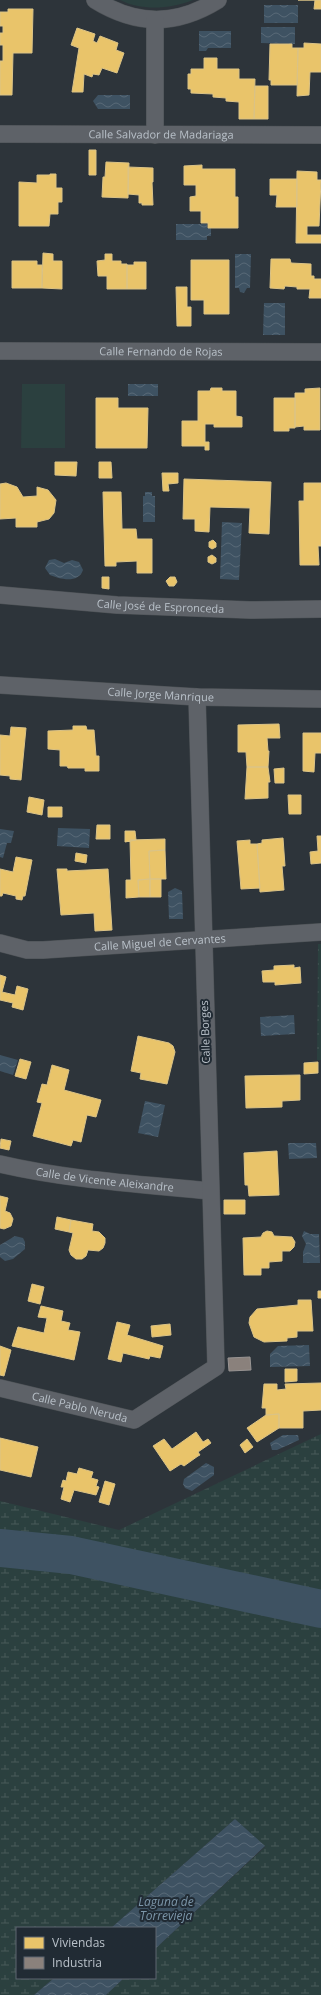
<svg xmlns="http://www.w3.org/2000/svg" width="321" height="1995" font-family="'Open Sans',sans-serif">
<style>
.green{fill:#2b403f}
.wetland{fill:url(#wetland-marsh)}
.water{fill:url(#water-waves)}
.homes{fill:#e9c46a;stroke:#dbc386}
.industry{fill:#8a817c;stroke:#989493}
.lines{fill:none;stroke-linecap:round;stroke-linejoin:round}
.river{stroke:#3e5262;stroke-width:38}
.street-casing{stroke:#4b5054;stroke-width:18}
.street{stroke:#5e6268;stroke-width:17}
.labels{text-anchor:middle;stroke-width:4;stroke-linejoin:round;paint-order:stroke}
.street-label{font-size:11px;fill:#b9c1c9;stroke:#212b34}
.water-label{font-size:12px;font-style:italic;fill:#7c96a9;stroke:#212b34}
</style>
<defs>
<pattern id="wetland-marsh" width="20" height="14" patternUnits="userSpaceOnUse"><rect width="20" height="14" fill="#2b403f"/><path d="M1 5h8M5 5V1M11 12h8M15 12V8" fill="none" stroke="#485a59"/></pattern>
<pattern id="water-waves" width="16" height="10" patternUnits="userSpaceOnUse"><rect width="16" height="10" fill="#3e5262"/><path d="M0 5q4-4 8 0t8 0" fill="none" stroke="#586977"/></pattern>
</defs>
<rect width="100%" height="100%" fill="#2d343a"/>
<path class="green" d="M120,0H193C170,9 142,11 120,0Z
M22,384H65V448H21Z"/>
<path class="wetland" d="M318,944H321V1060H317Z
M321,1434V1995H106L124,1978H155V1949L265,1847L235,1819L111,1928H17V1978H54L34,1995H0V1501L119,1530Z"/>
<path class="water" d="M264,5H298V23H264Z
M261,27H295V44L261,43Z
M199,31H231V48H208L206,51H199Z
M98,95H130V109H98L93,101Z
M176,224H207V228H211V236H207V240H176Z
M235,254H251L250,288H247L244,293L240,292L239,288H235Z
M264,303H285V335H263Z
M128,384H158V396H128Z
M145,492H152V496H155V522H143V496H145Z
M222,522L242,523L239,580L220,579Z
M55,559L64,563L72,560L79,562L83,570C78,584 60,579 50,575L45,568L49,560Z
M58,828L90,829L89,848L57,846Z
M0,829L14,831L11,843H7L3,858L0,857Z
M175,888L182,891L183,919H169L168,892Z
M294,1015L295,1034L261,1036L260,1017Z
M0,1055L18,1060L13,1075L0,1071Z
M145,1101L165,1105L158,1137L138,1133Z
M288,1143H316L317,1158L289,1159Z
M304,1231L310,1234H319L320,1263H303V1252L306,1244L302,1236Z
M15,1236L23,1238L25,1242V1249L13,1259L5,1261L0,1257V1245Z
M309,1345L310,1366L270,1367V1354L278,1346Z
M283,1435H298L299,1440L277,1450H272L270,1443Z
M206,1463L214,1467V1475L192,1491L185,1488L183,1484L184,1479Z
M235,1819L265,1846L155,1949V1928H111Z
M54,1978H124L106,1995H34Z"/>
<path class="homes" d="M298,0H321V9H314L315,0Z
M8,9H33L32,53H13L12,95H0V61H3V45H0V33H3V26H0V12H8Z
M77,28L95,34L93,41L97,43L100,36L118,43L116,50L124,53L117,73L102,68L99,75L93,74L92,77L84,74L83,92H72L79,48L71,45Z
M304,43L321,44V72H310L309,95L297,96L298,48H304Z
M270,44H292V48H298L297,85H271V80H269Z
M204,58H217V69H239V79H255L254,119H239V102L226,101V98L213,97V94L191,93V89H188V74H191V69H204Z
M255,86H268V119H254Z
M89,150H96V175H89Z
M106,162L129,163L128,198L102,197L103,177H105Z
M202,165V169H235V197H238V228H208V223H201V211H190V197L196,196V185H184V166Z
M128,167L153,168V182H152L153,205H142V203H139V195L128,194Z
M297,171L317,172V180H321L319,226H307V235H321V243H296Z
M50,174H56V188H62V202H58V214H50L49,226H19V182L37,183V175H50Z
M270,179H297V207H276L277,195H270Z
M43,253L53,254V261H62V289L42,288Z
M105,254H112V261H121V264H127V289H107V276H98L97,261L105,260Z
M271,259H290L291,263L311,264V276H314V279H321V298H309L310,289H297V287L285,286L284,289L270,288Z
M191,260H229V314H204V300H191Z
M12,261H37V265H42V288H12Z
M134,262H146V289H127V265H134Z
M176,287H187V307H191V326H177Z
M211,388H222V391H236V416L242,417V427H214V424H205V442H209V450H205V446H182V421H198V391H210Z
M320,388V430H304V426L295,427V393H305V389Z
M96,398H118V408H148L147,448H96Z
M274,398H295V428H289V431H274Z
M55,462H77L76,476L55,475Z
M99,462H111L112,478H99Z
M162,473H178V483L168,484L169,491H163Z
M184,479L271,482L269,534L249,533L250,508L210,507L209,532L195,531V519H183Z
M6,483L17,487L23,497L37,496V487L48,490L56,500L54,513L49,519L37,522V527H16V518L0,519V484Z
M304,483H321V546H318L319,565H300L299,501H304Z
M103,492H121L122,529H136L137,539H152V573H137V561L116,562V566H105Z
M213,540L216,543V547L212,549L209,547V542Z
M212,555L216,558V562L212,564L208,562V557Z
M102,577H109V589L102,588Z
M170,577H175L177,582L174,586H169L166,581Z
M279,724L280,738H267L268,751H269L268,767H247L246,752H238V725Z
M73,726H86L87,730H94L96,756H99V771H85V768H68L67,766H60V750L48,749V731L73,730Z
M11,727L26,728L21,780L10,779V776L0,775V735L10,736Z
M303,733H321V753H315L314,772L303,771Z
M247,767H268L270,782H268V798L245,799Z
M284,768V783H275L274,769Z
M288,795H301V814H289Z
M29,797L44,800L42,815L27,812Z
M48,807H62V817H48Z
M97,825H110V839H96Z
M125,831H135L136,840L125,842Z
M317,836H321V863L311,864L310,852L318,851Z
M283,838L285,866H282L284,890L260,892L257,844L262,843V840Z
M165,839V850L149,851L150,879L138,880L139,897L126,898V880H131L130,840Z
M250,840V844H257L260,888L241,889L237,841Z
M165,850L166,879H150L149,851Z
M76,853L87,855L86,863L75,861Z
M16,857L32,860L25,896H23L22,900L16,899V896L3,893L2,896H0V869L13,872Z
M57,869H67V871L108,869L112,930L95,931L94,913L61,915Z
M150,879H161V897H150Z
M150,879V897H139L138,880Z
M294,965V968L300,967L301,983L275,985V982H263L262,971L274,970V966Z
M0,975L6,977L2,992L15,995L17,986L28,989L23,1010L12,1007L13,1003L0,1000Z
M138,1036L169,1043L173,1046L175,1052L167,1084L140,1079L141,1073L131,1071Z
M20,1059L31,1062L26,1079L15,1076Z
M318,1062V1073L304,1074V1063Z
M52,1065L69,1070L64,1090L101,1100L96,1117L87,1115L81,1142L73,1140L71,1146L33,1136L42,1103L37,1102L42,1084L47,1085Z
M300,1075V1100L282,1101V1107L246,1108L245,1076Z
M1,1139L11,1141L9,1150L0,1148Z
M277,1151L279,1195L249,1196L248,1185H245L244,1153Z
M0,1196L8,1198L5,1211L10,1213L13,1219L11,1226L4,1229L0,1228Z
M224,1200H245V1214H224Z
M57,1217L71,1220L69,1232L55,1229Z
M71,1220L93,1224L92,1231L99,1232L105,1238V1243L103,1248L99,1251L88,1250L86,1256L82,1259H76L71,1255L69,1250L73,1233L69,1232Z
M267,1231L272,1232L274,1236L292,1237L295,1242L294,1247L290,1251H282V1261L269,1262V1268H261V1275H244L243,1238L261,1237L263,1233Z
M32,1284L44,1287L40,1304L28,1301Z
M318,1291H321V1298H318Z
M298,1300H311L313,1331H297V1337L287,1338V1341L264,1342L254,1337L249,1323L250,1317L257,1309L298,1305Z
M41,1306L63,1311L61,1321L70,1323L68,1330L80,1332L74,1360L12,1346L18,1327L44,1333L47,1318L38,1317Z
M117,1322L130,1325L127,1335L163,1346L160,1358L150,1356L149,1359L123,1353L121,1362L108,1359Z
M170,1324L171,1335L152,1337L151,1326Z
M0,1346L11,1350L4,1376L0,1375Z
M285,1369H297V1381L285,1382Z
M321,1383V1410L303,1411V1428H279V1414L266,1415V1408H262L264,1384H277V1390L286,1389L285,1384Z
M279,1414V1428L257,1442L247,1428L266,1415Z
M196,1432L203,1442L208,1439L211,1443L198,1452L200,1455L198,1456L184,1466L181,1464L170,1471L153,1446L164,1439L172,1449Z
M0,1438L38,1447L31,1477L0,1470Z
M247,1439L253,1447L245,1453L240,1445Z
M79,1468L93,1472L91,1478L98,1480L96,1486L99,1487L96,1495L74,1490L70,1502L61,1499L64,1487H61L63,1480L66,1481L68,1472L77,1474Z
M105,1481L115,1484L109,1505L99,1502Z"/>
<path class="industry" d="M250,1357L251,1370L229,1371L228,1358Z"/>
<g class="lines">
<path class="river" d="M0,1548L71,1555L321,1609"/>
<g class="street-casing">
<g id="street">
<path d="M95,0C137,26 176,26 218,0"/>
<path id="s1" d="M0,134L321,135"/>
<path d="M155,135V20"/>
<path id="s2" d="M0,351L321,352"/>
<path id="s3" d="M0,595L117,605L250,610L321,609"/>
<path id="s4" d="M0,685L197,697L321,699"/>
<path id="s5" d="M0,943L27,950H43L321,932"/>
<path id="s6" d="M0,1164C69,1180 140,1184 210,1191"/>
<path id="s7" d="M0,1388L134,1420L216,1367L197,697"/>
</g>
</g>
<use href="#street" class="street"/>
</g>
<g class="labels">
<g class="street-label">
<text dy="4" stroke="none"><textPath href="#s1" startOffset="161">Calle Salvador de Madariaga</textPath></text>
<text dy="4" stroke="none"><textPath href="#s2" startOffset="161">Calle Fernando de Rojas</textPath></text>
<text dy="4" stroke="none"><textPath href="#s3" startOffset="161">Calle José de Espronceda</textPath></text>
<text dy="4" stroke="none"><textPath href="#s4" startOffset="161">Calle Jorge Manrique</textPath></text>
<text dy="4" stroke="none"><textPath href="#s5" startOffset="161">Calle Miguel de Cervantes</textPath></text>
<text transform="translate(205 1032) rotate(-92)" y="4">Calle Borges</text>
<text dy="4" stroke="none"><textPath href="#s6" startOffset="106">Calle de Vicente Aleixandre</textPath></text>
<text dy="4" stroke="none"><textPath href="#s7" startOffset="82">Calle Pablo Neruda</textPath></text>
</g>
<g class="water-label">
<text x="166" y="1906">Laguna de<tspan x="166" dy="14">Torrevieja</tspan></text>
</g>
</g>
<rect x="16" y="1927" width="140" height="52" fill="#212b34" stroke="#5e6770"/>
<rect x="24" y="1937" width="20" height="12" fill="#e9c46a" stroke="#5e6770"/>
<text x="52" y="1947" font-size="12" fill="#b9c1c9">Viviendas</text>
<rect x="24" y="1957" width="20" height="12" fill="#8a817c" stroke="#5e6770"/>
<text x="52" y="1967" font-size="12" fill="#b9c1c9">Industria</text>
</svg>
